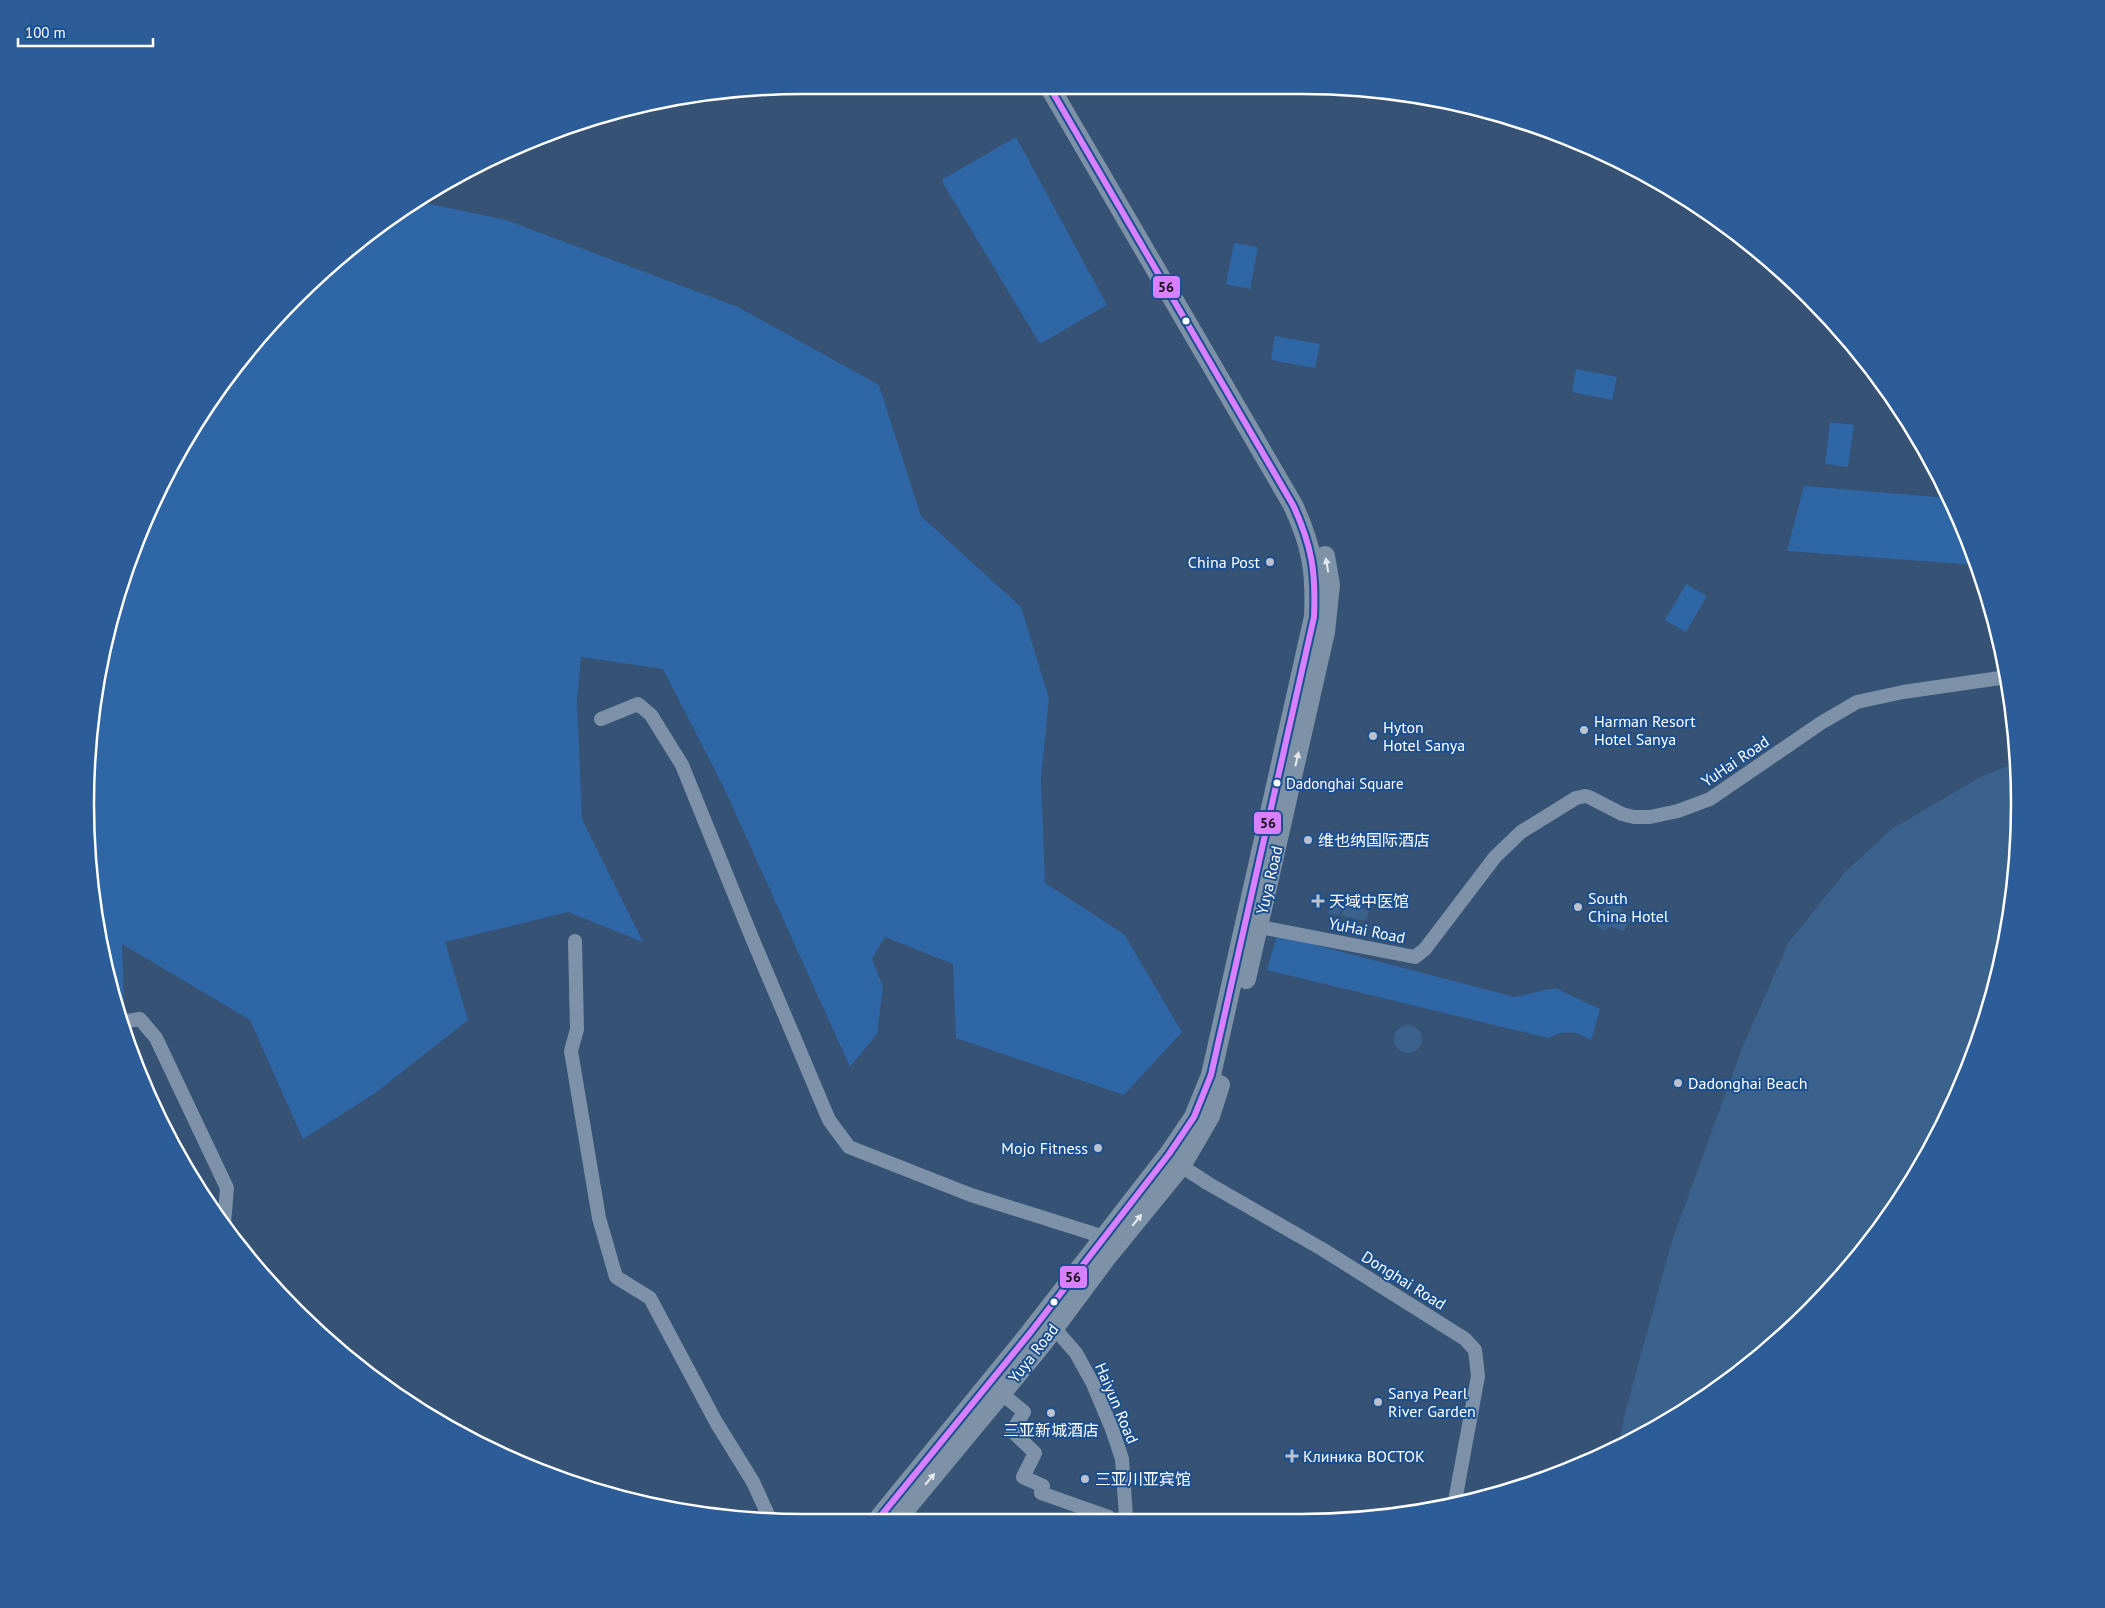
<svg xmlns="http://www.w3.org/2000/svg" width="2105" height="1608" viewBox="0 0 2105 1608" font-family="'PT Sans','Noto Sans SC',sans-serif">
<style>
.green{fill:#2f66a5}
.water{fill:#3b618d}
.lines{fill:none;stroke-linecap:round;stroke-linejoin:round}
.minor{stroke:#7d92a8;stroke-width:14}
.highway{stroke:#7e92a7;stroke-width:20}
.bus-1-casing{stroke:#1b4f8f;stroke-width:10}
.bus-1{stroke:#d880ff;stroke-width:6}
.oneway{fill:#e5e9ed}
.bus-dot{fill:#fff;stroke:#1b4f8f;stroke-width:2}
.poi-dot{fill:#b9c2ce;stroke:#1b4f8f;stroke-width:2}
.labels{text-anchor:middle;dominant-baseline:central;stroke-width:4;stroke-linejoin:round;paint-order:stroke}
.bus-label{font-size:15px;fill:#fff;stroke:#1b4f8f;text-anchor:start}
.poi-label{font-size:16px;fill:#fff;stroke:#1b4f8f;text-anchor:start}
.street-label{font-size:16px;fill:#fff;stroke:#1b4f8f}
.rim{fill:none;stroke:#fff;stroke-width:2.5}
.line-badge{stroke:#1b4f8f;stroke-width:2}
.pale-badge-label{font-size:14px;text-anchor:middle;font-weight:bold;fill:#111}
</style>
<rect width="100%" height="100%" fill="#365274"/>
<path class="green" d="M 1016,137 L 1107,305 L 1040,344 L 943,183 L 943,179 Z
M 416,201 L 506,220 L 738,307 L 879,385 L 921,516 L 1021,607 L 1049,698 L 1041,778 L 1045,883 L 1124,934 L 1182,1032 L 1124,1095 L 956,1038 L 953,964 L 885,937 L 872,959 L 883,987 L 877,1034 L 850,1067 L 725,790 L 663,669 L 581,657 L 577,701 L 582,819 L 643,942 L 568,912 L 445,942 L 468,1020 L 374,1094 L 303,1139 L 250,1020 L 122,944 L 124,1002 L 117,1005 L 87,851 L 99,663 L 159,486 L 264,330 L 330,263 Z
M 1234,243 L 1258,247 L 1250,289 L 1226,284 Z
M 1275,336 L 1320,344 L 1315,368 L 1271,360 Z
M 1576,369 L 1617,377 L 1612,400 L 1572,392 Z
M 1830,422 L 1854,425 L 1848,467 L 1825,464 Z
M 1804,486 L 1949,498 L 1965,529 L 1976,565 L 1787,551 Z
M 1686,584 L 1707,596 L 1686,632 L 1665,620 Z
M 1277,935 L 1515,997 L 1555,988 L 1600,1009 L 1591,1041 C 1577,1030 1564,1030 1548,1038 L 1267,970 Z"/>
<path class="water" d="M 2016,763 L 2020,804 L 2006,944 L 1965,1079 L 1899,1203 L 1810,1312 L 1701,1402 L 1618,1446 L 1626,1409 L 1672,1241 L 1742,1048 L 1789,942 L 1845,872 L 1893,828 L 1984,775 Z
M 1615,896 L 1622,900 L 1622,911 L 1631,919 L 1624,931 L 1611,927 L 1603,931 L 1593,922 Z
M 1332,898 L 1343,901 L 1339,915 L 1328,913 Z
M 1345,905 L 1369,910 L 1366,921 L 1342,916 Z
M1394 1039a14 14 0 1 1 28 0a14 14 0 1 1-28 0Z"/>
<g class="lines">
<path class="minor" d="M 601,719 L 638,704 L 651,715 L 682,765 L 750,933 L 829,1120 L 849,1147 L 971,1195 L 1104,1237
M 1250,925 L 1415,957 L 1425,949 L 1495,857 L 1521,832 L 1576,798 L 1585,796 L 1589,797 L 1622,814 L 1634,817 L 1650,817 L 1678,811 L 1710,799 L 1821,723 L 1857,702 L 1903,692 L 2007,677
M 575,941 L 577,1029 L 571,1051 L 599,1218 L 616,1277 L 650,1298 L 716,1422 L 753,1482 L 769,1517
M 121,1022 L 140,1019 L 156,1038 L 227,1188 L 224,1224
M 1181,1166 L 1209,1184 L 1322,1249 L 1465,1339 L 1475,1350 L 1478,1376 L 1455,1501
M 1049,1322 L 1076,1353 L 1093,1384 L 1112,1429 L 1122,1459 L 1126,1517
M 1001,1393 L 1024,1412 L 1012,1431 L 1035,1453 L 1023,1477 L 1043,1486 L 1041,1493 L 1109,1517"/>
<path class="highway" d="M 1246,979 L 1325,632 L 1330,585 L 1325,556
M 880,1517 L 1030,1333 L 1169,1154 L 1194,1117 L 1211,1075 L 1314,617 C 1316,572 1312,546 1293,505 L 1049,86
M 899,1517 L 1042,1344 L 1106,1258 L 1181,1166 L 1210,1116 L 1220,1085"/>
<defs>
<path id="bus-1" d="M 880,1517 L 1030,1333 L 1169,1154 L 1194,1117 L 1211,1075 L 1314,617 C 1316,572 1312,546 1293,505 L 1049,86"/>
</defs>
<use href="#bus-1" class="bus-1-casing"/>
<use href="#bus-1" class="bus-1"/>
</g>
<defs><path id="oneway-solid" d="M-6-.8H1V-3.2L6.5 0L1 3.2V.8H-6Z" transform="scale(1.25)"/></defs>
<g class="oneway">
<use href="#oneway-solid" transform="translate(1327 565) rotate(-100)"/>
<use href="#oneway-solid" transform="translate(1297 759) rotate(-77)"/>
<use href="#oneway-solid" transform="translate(1137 1220) rotate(-51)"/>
<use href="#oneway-solid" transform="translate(930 1479) rotate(-50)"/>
</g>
<g class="bus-dot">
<circle cx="1186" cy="321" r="4.5"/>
<circle cx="1277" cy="783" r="4.5"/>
<circle cx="1054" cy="1302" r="4.5"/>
</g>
<g class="poi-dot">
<circle cx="1270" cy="562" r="5"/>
<circle cx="1584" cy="730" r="5"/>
<circle cx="1373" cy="736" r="5"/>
<circle cx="1308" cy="840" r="5"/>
<path d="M1315.5 893.5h5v5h5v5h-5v5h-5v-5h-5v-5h5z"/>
<circle cx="1578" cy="907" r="5"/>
<circle cx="1678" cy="1083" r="5"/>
<circle cx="1098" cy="1148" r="5"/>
<circle cx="1378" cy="1402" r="5"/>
<circle cx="1051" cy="1413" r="5"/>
<path d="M1289.5 1448.5h5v5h5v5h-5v5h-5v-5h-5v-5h5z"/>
<circle cx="1085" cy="1479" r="5"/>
</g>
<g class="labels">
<g class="bus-label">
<text x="1286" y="783">Dadonghai Square</text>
</g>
<g class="poi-label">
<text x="1260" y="562" text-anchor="end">China Post</text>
<text x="1594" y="721">Harman Resort<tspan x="1594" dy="18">Hotel Sanya</tspan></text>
<text x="1383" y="727">Hyton<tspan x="1383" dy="18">Hotel Sanya</tspan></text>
<text x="1318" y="840">维也纳国际酒店</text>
<text x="1588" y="898">South<tspan x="1588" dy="18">China Hotel</tspan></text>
<text x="1329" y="901">天域中医馆</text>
<text x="1688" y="1083">Dadonghai Beach</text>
<text x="1088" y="1148" text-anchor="end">Mojo Fitness</text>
<text x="1388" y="1393">Sanya Pearl<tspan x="1388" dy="18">River Garden</tspan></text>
<text x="1051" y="1430" text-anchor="middle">三亚新城酒店</text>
<text x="1303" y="1456">Клиника ВОСТОК</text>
<text x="1095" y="1479">三亚川亚宾馆</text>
</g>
<g class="street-label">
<text transform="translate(1735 761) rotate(-34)">YuHai Road</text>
<text transform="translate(1269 880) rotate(-77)">Yuya Road</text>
<text transform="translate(1367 930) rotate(11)">YuHai Road</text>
<text transform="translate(1404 1280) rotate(32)">Donghai Road</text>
<text transform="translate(1033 1353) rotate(-52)">Yuya Road</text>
<text transform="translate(1117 1403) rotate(67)">Haiyun Road</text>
</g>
</g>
<path d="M0 0H2105V1608H0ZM804 94H1301A710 710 0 0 1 2011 804V804A710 710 0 0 1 1301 1514H804A710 710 0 0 1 94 804V804A710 710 0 0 1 804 94Z" fill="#2d5d98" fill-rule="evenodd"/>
<path class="rim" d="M804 94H1301A710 710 0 0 1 2011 804V804A710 710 0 0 1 1301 1514H804A710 710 0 0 1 94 804V804A710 710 0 0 1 804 94Z"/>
<g class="line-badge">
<rect x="1152" y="275" width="29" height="24" rx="5" fill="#d880ff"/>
<rect x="1253" y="811" width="29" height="24" rx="5" fill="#d880ff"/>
<rect x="1059" y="1265" width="29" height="24" rx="5" fill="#d880ff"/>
</g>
<g class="pale-badge-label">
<text x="1166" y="292">56</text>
<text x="1268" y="828">56</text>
<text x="1073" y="1282">56</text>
</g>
<path d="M18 38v8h135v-8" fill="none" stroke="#ffffff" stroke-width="2.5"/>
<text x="25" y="38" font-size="15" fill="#ffffff" stroke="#1b4f8f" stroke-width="4" paint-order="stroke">100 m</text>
</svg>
